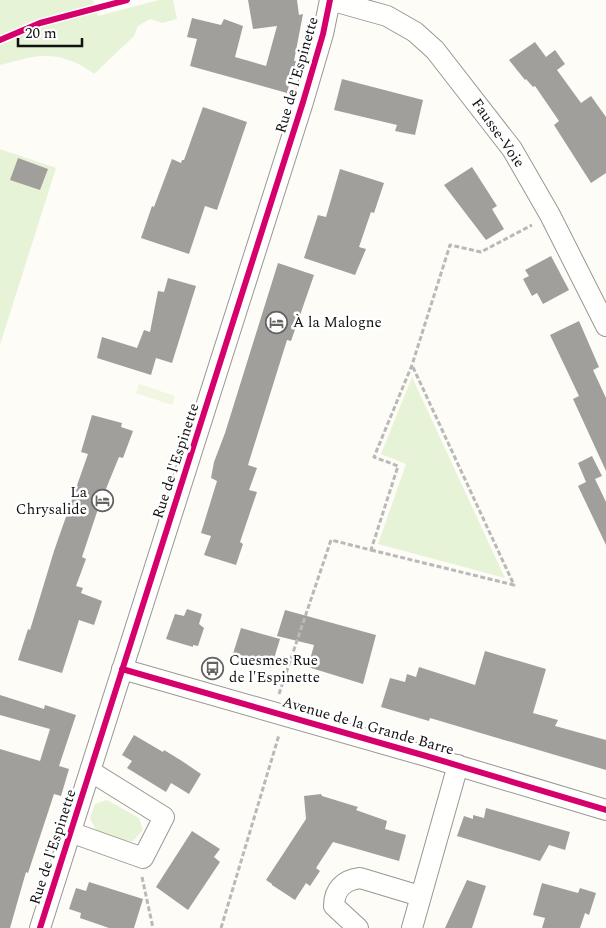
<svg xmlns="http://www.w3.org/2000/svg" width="606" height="928" viewBox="0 0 606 928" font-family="Spectral,serif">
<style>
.green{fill:#e7f3d7}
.pitch{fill:#f0f6e1}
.building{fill:#a19f9c}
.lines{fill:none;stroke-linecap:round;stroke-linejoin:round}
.street-casing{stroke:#979795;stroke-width:22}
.path{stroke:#b9b9b8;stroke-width:3;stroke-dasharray:5 2.5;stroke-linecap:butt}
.street{stroke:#fffffe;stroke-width:20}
.cycleway-casing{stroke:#fff;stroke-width:9}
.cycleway{stroke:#d6006c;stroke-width:6}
.labels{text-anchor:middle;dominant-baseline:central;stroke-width:5;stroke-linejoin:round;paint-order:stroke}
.street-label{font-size:15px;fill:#111;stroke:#fff}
.poi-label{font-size:15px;fill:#111;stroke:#fff;text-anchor:start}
</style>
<rect width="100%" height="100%" fill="#fdfcf7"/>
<path class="green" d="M 0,0 L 93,0 L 98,16 L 159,0 L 173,0 L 177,19 L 162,23 L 150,19 L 138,26 L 134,36 L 94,74 C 81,63 61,55 43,56 C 29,56 14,62 0,65 Z
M 0,149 L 56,168 L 0,345 Z
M 412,377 L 505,578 L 378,544 L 406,464 L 381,454 Z
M 107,800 L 139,818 L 143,830 L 133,841 L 116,840 L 97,832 L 90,818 L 95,804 Z"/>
<path class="pitch" d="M 139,384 L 175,396 L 172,405 L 136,393 Z"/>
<path class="building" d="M 248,0 L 297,0 L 299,15 L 303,14 L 294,61 L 296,61 L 287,93 L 190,66 L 197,39 L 187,37 L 192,18 L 221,25 L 224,19 L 243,26 L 235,57 L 266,66 L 277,26 L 253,29 Z
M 535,42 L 546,57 L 555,50 L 565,64 L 557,70 L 581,103 L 591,96 L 606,117 L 606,173 L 591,183 L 554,125 L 559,121 L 535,86 L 533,87 L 526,79 L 525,80 L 509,60 Z
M 342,79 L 423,100 L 415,135 L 395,131 L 397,125 L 334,110 Z
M 203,107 L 247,122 L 217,210 L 205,206 L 189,254 L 141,238 L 152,206 L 154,207 L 172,159 L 181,163 L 182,160 L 184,160 Z
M 18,158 L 48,169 L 40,190 L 10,180 Z
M 472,167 L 497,206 L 492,209 L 504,229 L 486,240 L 444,185 Z
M 340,169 L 384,183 L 374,213 L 371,212 L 359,247 L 366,249 L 355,275 L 304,258 L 318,215 L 326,217 Z
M 551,256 L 569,290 L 543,304 L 537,293 L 532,296 L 523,279 L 529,276 L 525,270 Z
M 278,263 L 314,275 L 291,341 L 287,340 L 248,465 L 257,468 L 249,490 L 257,492 L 240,542 L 243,544 L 236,565 L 204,555 L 211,536 L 201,533 L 217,481 L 211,478 L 214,462 L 225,433 Z
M 168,278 L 196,286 L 172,363 L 156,358 L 151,375 L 97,358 L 102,337 L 137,348 L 144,330 L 150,332 L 158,291 L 164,292 Z
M 579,321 L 599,367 L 593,370 L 606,398 L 606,471 L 573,399 L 579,396 L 550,335 Z
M 92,415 L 122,423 L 121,427 L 133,431 L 123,458 L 119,457 L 99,506 L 82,557 L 86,559 L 76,586 L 83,588 L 81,593 L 102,601 L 94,625 L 79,620 L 62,673 L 18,660 L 28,629 L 30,630 L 54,551 L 88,454 L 81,452 Z
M 592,456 L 602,476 L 595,479 L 606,502 L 606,545 L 578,486 L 586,482 L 578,463 Z
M 187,609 L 202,614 L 199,624 L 204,628 L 198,646 L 193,645 L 193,647 L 166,639 L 175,614 L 184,616 Z
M 285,610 L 376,635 L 363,684 L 308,667 L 314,645 L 277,636 Z
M 241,628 L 280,639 L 271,668 L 232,657 Z
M 485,651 L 546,669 L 533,713 L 558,720 L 555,726 L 606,740 L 606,770 L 430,718 L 429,721 L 381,707 L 390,678 L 405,682 L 407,674 L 416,677 L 419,667 L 475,685 Z
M 0,695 L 44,709 L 45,705 L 76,715 L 59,766 L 69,769 L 61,796 L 54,794 L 28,873 L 26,872 L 10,928 L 0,928 L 0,749 L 40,761 L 50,729 L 0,715 Z
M 134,735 L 163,752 L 164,750 L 182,761 L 201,774 L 189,794 L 171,783 L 166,792 L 127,768 L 132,761 L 122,755 Z
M 321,794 L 322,796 L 358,807 L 356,810 L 387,821 L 385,829 L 406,835 L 399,861 L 333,842 L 316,868 L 320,871 L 310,886 L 306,883 L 295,900 L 272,885 L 272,884 L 266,880 L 306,819 L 304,796 Z
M 486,808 L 570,832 L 565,850 L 549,845 L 540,861 L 457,836 L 464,816 L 473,819 L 473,815 L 484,818 Z
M 192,831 L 220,849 L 214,857 L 220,862 L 188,910 L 156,887 Z
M 467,880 L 486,886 L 472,928 L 445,928 Z
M 89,882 L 143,899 L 134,928 L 109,928 L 80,918 L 81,913 L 69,909 L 76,888 L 86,891 Z
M 542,883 L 578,893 L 580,888 L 596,893 L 589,915 L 585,913 L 580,928 L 542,928 L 545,918 L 533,915 Z"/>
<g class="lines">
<defs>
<path id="street" d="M 330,0 L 387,16 L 415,32 L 435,50 L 512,149 L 550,215 L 606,326
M 122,669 L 426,756 L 606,810
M 70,832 L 143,858 L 164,817 L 90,771
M 40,928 L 303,102 L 323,34 L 330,0
M 358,928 L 334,906 C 334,889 344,880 360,878 L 420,896
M 412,928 L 458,765"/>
</defs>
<use href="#street" class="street-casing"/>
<path class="path" d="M 371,550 L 514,585 L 412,365
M 279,694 L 331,540 L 371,550 L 398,466 L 374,457 L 412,365 L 450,245 L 481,252 L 532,225
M 142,877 L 153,928
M 221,928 L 279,735"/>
<use href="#street" class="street"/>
<defs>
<path id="cycleway" d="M 0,40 L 40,23 L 127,0
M 122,669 L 426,756 L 606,810
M 40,928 L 303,102 L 323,34 L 330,0"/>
</defs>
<use href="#cycleway" class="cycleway-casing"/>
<use href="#cycleway" class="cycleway"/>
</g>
<defs>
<symbol id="hotel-ring" viewBox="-11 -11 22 22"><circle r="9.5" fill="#fff" stroke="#646362" stroke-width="1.5"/><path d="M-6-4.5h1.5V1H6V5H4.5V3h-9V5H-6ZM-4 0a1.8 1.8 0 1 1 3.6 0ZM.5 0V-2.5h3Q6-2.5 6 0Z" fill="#646362"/></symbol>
<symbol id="bus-ring" viewBox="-11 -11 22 22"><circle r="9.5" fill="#fff" stroke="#646362" stroke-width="1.5"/><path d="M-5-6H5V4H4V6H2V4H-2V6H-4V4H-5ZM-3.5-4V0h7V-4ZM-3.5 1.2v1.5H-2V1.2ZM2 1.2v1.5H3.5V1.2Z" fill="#646362"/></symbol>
</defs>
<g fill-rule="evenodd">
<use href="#hotel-ring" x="264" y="310" width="25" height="25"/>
<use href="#hotel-ring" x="90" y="488" width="25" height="25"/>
<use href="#bus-ring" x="200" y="656" width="25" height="25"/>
</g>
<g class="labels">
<g class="street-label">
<text transform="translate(297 75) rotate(-74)">Rue de l'Espinette</text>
<text transform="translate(498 133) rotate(55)">Fausse-Voie</text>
<text transform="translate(176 461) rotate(-72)">Rue de l'Espinette</text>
<text transform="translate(368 726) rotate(16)">Avenue de la Grande Barre</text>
<text transform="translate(53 847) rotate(-72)">Rue de l'Espinette</text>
</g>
<g class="poi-label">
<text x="293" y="322">À la Malogne</text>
<text x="87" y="492" text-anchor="end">La<tspan x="87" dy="17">Chrysalide</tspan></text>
<text x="229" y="660">Cuesmes Rue<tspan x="229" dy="17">de l'Espinette</tspan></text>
</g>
</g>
<path d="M18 38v8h64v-8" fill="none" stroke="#111111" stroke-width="2.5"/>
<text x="25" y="38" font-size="15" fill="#111111" stroke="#ffffff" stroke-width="4" paint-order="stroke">20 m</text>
</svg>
